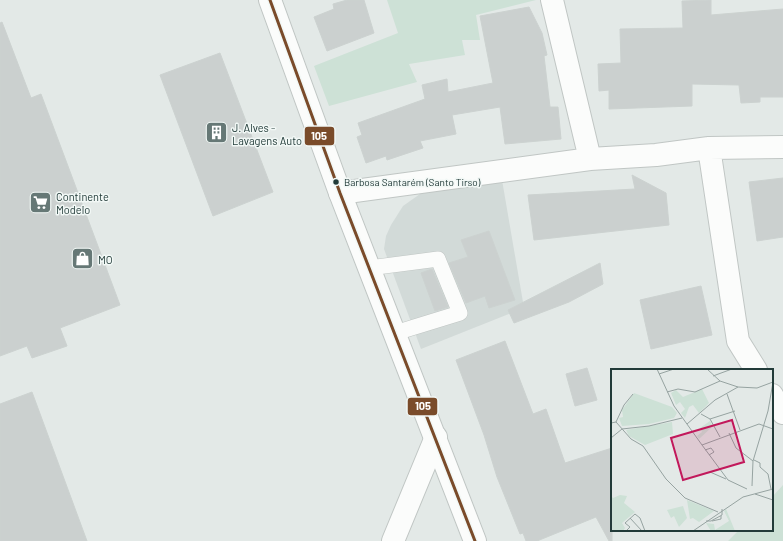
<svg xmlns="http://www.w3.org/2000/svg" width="783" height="541" viewBox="0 0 783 541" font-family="Barlow,sans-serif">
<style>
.built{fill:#d2dad8}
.green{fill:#cde1d6}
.building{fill:#cbd0cf;stroke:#ccd2d0}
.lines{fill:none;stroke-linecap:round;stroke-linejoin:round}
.service-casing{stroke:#c0c6c4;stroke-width:16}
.minor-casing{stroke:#c0c6c4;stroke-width:24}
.tertiary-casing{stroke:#c0c6c4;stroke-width:24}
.service{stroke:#fbfcfb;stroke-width:15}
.minor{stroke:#fbfcfb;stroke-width:22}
.tertiary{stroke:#fbfcfb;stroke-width:22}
.bus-1-casing{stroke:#f2f8f6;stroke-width:6}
.bus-1{stroke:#7a4b2a;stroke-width:3}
.bus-dot{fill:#223b39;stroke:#f2f8f6;stroke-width:1.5}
.labels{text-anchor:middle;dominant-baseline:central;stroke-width:3;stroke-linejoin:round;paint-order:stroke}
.bus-label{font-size:10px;fill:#223b39;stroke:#f2f8f6;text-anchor:start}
.poi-label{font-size:11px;fill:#223b39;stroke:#f2f8f6;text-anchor:start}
.inset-road{fill:none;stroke:#96a3a1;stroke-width:1}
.view{fill:#c2185b;fill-opacity:0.15;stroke:#c2185b;stroke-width:2}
.inset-edge{fill:none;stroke:#223b39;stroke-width:2}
.line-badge{stroke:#f2f8f6;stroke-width:1.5}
.badge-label{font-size:11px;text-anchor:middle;font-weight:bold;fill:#fff}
</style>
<rect width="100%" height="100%" fill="#e3e9e7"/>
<path class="built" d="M 502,180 L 524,308 L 421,349 L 384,249 L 386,236 L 391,225 L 403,206 L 420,194 Z"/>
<path class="green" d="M 387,0 L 536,0 L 476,15 L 480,40 L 462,40 L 465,55 L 409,64 L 417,82 L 329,106 L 314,66 L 398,33 Z
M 783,485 L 783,541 L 728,541 L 739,530 L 772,530 L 772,497 Z"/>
<path class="building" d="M 347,0 L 364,0 L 374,33 L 327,51 L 314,17 L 334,9 L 333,4 Z
M 711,0 L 711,15 L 783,9 L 783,97 L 760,97 L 760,102 L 741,103 L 739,85 L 692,84 L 692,106 L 609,109 L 609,90 L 599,91 L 598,64 L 621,63 L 620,29 L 683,28 L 682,1 Z
M 529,7 L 542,33 L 547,55 L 544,56 L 550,107 L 558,107 L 561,139 L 505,144 L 500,107 L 452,115 L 456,134 L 420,141 L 423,148 L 387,160 L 386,156 L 366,163 L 357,137 L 362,135 L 358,123 L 425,99 L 422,85 L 447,79 L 448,92 L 493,83 L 480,16 Z
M 2,22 L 31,98 L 41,94 L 120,305 L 60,328 L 67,346 L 32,358 L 27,346 L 0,356 L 0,23 Z
M 220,53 L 273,192 L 213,216 L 160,75 Z
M 632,175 L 666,193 L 669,225 L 534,240 L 528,195 L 635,189 Z
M 783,178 L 783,237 L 757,241 L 749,182 Z
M 489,231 L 515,300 L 489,308 L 485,296 L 466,303 L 449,263 L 468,257 L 461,240 Z
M 600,263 L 603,284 L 569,302 L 514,323 L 508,310 Z
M 432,269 L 448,307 L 435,311 L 421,273 Z
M 701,286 L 712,335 L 651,349 L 640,300 Z
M 505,341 L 533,414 L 546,409 L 565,463 L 612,448 L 612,541 L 609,541 L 596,517 L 537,541 L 526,541 L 523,533 L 520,534 L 497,477 L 484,435 L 456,360 Z
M 587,368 L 597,400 L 575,406 L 566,374 Z
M 32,392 L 87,541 L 0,541 L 0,404 Z"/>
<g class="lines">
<defs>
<path id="service" d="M 369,268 L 438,259 L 460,313 L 395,333"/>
<path id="minor" d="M 552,0 L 590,159
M 709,148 L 738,341 L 756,370
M 340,193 L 590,159 L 656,155 L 709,148 L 783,147
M 772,395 L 783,413
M 393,541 L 436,437"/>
<path id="tertiary" d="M 270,0 L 340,193 L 475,541"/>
</defs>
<use href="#service" class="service-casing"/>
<use href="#minor" class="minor-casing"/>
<use href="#tertiary" class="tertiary-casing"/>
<use href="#service" class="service"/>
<use href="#minor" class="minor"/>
<use href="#tertiary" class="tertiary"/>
<defs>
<path id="bus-1" d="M 270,0 L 340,193 L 475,541"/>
</defs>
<use href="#bus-1" class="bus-1-casing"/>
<use href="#bus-1" class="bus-1"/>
</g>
<defs>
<symbol id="building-square" viewBox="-11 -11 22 22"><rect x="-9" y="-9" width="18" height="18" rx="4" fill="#667876" stroke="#f2f8f6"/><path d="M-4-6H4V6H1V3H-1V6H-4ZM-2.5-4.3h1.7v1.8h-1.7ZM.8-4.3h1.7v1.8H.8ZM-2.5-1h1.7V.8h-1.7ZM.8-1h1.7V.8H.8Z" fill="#fff"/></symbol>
<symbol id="supermarket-square" viewBox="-11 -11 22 22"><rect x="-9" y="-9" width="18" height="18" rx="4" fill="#667876" stroke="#f2f8f6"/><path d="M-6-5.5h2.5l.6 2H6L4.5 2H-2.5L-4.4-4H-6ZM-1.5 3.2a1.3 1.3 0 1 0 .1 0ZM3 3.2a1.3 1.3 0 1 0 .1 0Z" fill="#fff"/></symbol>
<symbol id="shop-square" viewBox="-11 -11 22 22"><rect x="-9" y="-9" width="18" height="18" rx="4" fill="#667876" stroke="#f2f8f6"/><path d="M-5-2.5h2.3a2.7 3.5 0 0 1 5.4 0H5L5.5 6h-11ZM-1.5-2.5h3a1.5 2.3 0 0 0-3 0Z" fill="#fff"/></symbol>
</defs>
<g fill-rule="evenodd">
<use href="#building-square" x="204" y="120" width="25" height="25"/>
<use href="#supermarket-square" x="28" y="190" width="25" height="25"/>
<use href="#shop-square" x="70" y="246" width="25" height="25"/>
</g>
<circle class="bus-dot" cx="336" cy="182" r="3.5"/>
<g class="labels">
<g class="bus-label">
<text x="344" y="182">Barbosa Santarém (Santo Tirso)</text>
</g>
<g class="poi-label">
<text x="232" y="127">J. Alves -<tspan x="232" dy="13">Lavagens Auto</tspan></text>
<text x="56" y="196">Continente<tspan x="56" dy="13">Modelo</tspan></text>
<text x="98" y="259">MO</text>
</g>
</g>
<g transform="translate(611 369)">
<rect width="162" height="162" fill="#e3e9e7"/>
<path d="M 91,20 L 98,34 L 88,44 L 82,36 L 78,38 L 74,49 L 70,44 L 74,40 L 69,33 L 65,36 L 60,24 L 65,21 L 72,28 ZM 23,24 L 61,38 L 66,44 L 63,49 L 38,55 L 11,57 L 8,49 L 12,48 L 11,41 ZM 99,52 L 102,57 L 88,70 L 86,67 L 91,63 L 89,59 ZM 61,53 L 62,65 L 34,76 L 18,67 L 15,61 ZM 9,126 L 16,127 L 13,134 L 24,143 L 11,154 L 14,159 L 12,162 L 0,162 L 0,127 L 2,129 ZM 76,131 L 103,142 L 88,153 L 82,149 L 79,150 ZM 72,137 L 76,149 L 68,158 L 63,147 L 60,149 L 56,141 ZM 115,140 L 124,162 L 100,162 L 95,154 L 103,155 L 104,161 L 118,152 L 113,142 Z" fill="#cde1d6"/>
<path class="inset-road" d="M 46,0 L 63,37 L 91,76 L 117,111 L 136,120M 96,0 L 109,12 L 127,18 L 146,19 L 162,13M 48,5 L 63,0M 102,7 L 121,0M 56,23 L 67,20 L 84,23 L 109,12M 116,25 L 129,61M 90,45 L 99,50 L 109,68M 99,50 L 124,42M 5,53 L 13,36 L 22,25M 0,54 L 5,53 L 20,70 L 32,77 L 55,110 L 74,129 L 107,143M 76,55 L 104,31 L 127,18M 118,64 L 125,79 L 142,92M 0,69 L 11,60 L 38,57 L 71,49M 91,76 L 148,55 L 162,60M 94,81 L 100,79 L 103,83 L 98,86M 143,91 L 149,94 L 149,98 L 157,105 L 160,120M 99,103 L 115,110M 141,117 L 142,92 L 157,42 L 162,13M 144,125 L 162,131M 19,149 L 31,162M 95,152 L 100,152 L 111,146 L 111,140M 101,152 L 110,150 L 110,147M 15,162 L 19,158 L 14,154 L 24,145 L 29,149 L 34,162M 82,162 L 132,128 L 162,120"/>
<path class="view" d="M 121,51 L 133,93 L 72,111 L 60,69 Z"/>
<rect width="162" height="162" class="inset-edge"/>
</g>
<g class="line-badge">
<rect x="304" y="126" width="31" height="20" rx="4" fill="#7a4b2a"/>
<rect x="407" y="397" width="31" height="19" rx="4" fill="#7a4b2a"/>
</g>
<g class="badge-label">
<text x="319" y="140">105</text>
<text x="423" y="410">105</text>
</g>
</svg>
